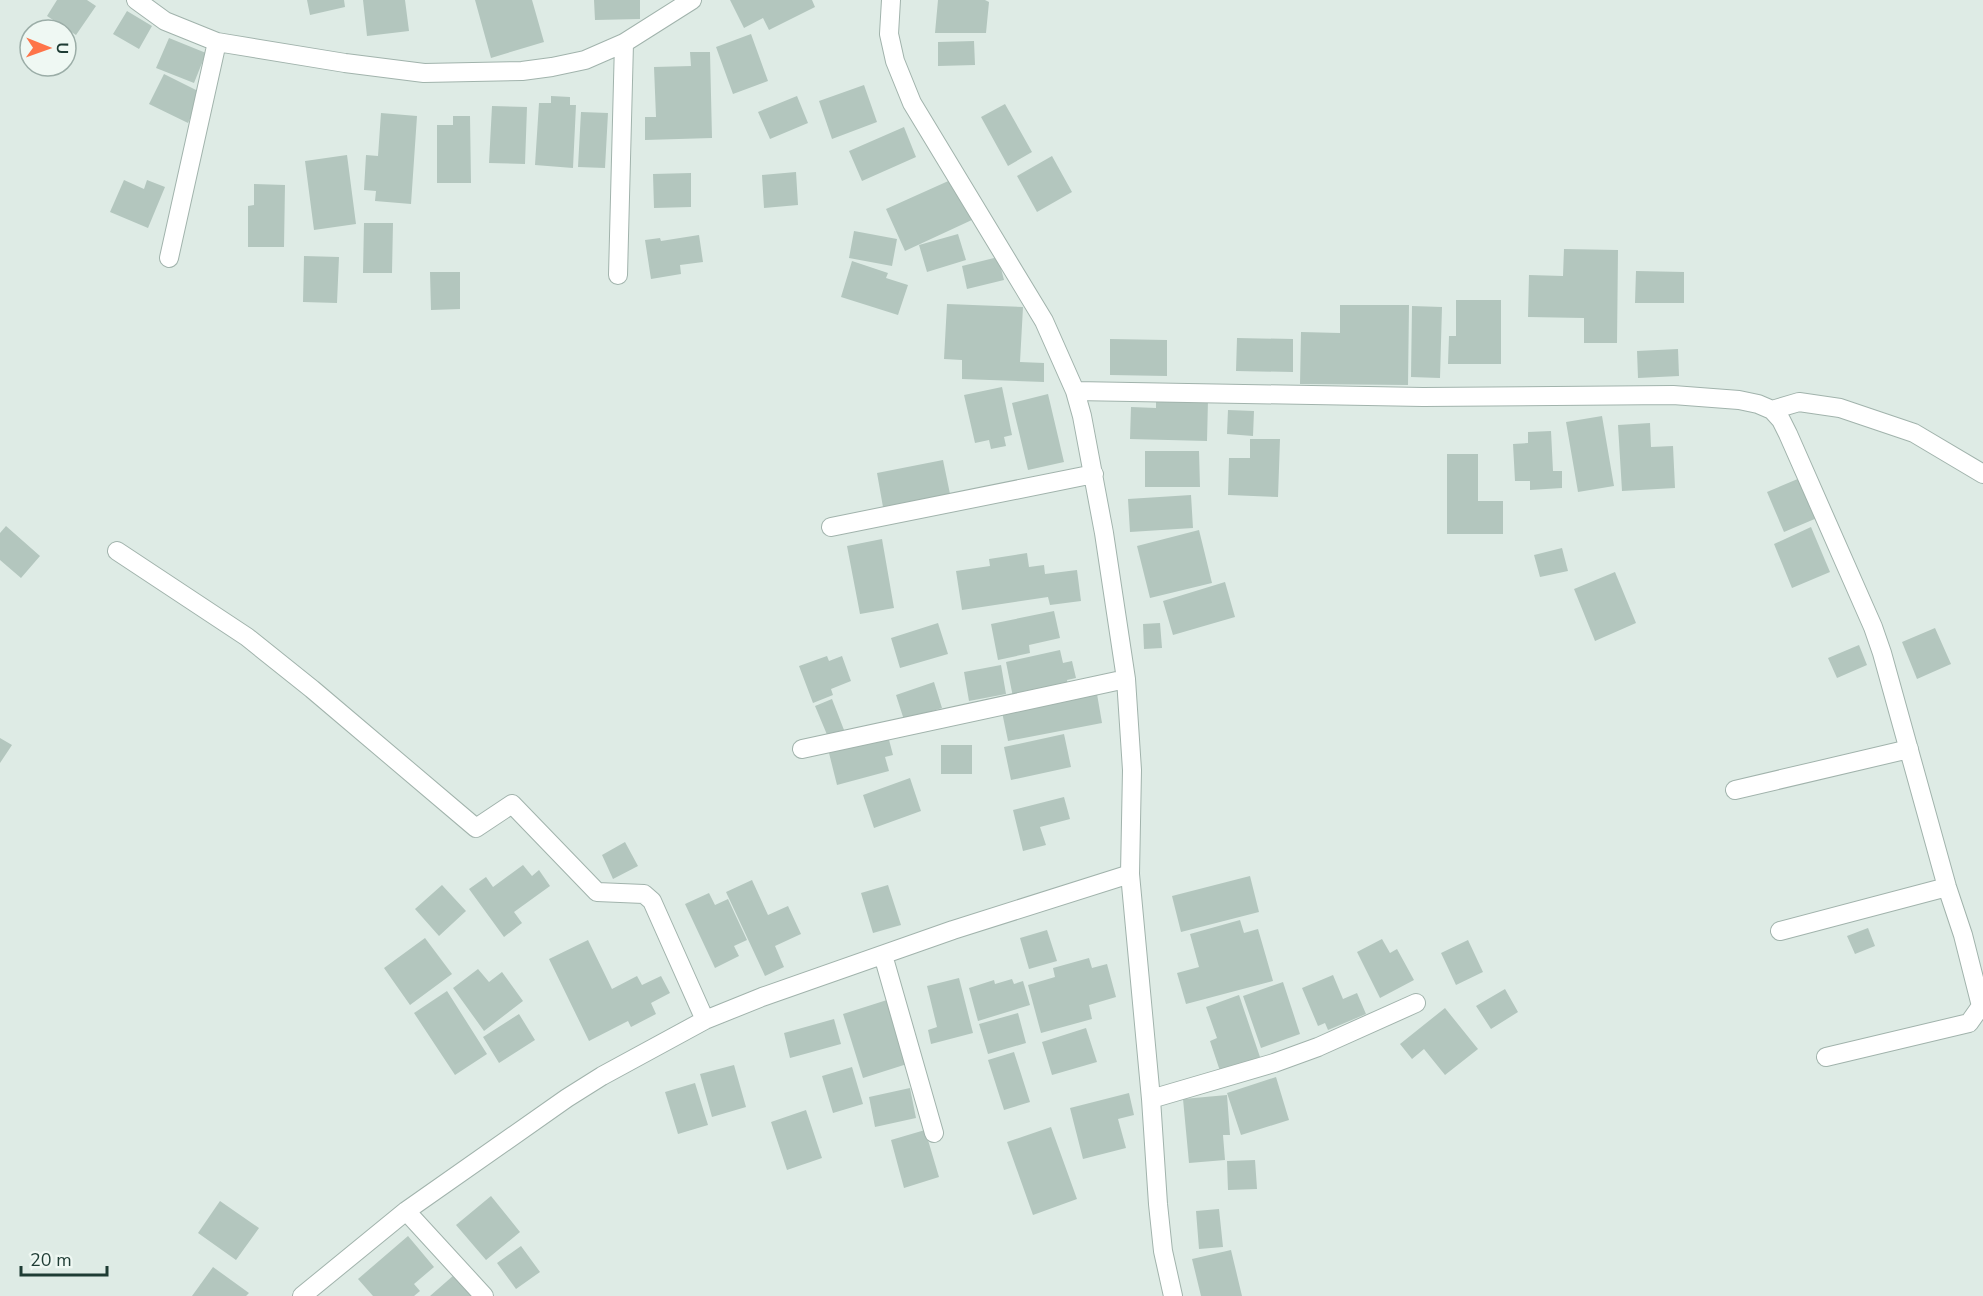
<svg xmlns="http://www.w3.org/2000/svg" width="1983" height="1296" viewBox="0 0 1983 1296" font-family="'Nunito Sans',sans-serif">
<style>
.building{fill:#b3c6be}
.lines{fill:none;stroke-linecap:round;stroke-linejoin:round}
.street-casing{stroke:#a1b3ac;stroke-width:20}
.street{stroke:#fff;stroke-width:18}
</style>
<rect width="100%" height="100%" fill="#deebe5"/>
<path class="building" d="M 57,0 L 87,0 L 96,6 L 76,35 L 47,16 Z
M 307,0 L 344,0 L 345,7 L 310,15 Z
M 363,0 L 405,0 L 409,31 L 367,36 Z
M 475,0 L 532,0 L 544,42 L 491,58 Z
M 594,0 L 640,0 L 640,19 L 595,20 Z
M 730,0 L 812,0 L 815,7 L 769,30 L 763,18 L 744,28 Z
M 938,0 L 985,0 L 989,2 L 986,33 L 935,33 Z
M 127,11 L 152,26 L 139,49 L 113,34 Z
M 751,34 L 768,81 L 733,94 L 716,47 Z
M 169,38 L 206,53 L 194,83 L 156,68 Z
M 974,41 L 975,65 L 938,66 L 938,42 Z
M 690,52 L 710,52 L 712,138 L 645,140 L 645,117 L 656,117 L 654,67 L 691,66 Z
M 164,74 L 202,93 L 188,123 L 149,104 Z
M 864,85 L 877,122 L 832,139 L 819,101 Z
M 551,96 L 570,97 L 570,105 L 576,105 L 573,168 L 535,165 L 539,103 L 551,103 Z
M 797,96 L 808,123 L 770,139 L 758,112 Z
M 1005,104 L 1032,152 L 1008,166 L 981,117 Z
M 492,106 L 527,107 L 525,164 L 489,163 Z
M 581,112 L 608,113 L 605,168 L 578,167 Z
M 381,113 L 417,116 L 411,204 L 375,201 L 376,191 L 364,190 L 366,155 L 378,156 Z
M 453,116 L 470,116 L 471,183 L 437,183 L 437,125 L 453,125 Z
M 904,127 L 916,157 L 862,181 L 849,151 Z
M 347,155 L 356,224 L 314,230 L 305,161 Z
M 1052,156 L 1072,192 L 1037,212 L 1017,176 Z
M 796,172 L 798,205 L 764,208 L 762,175 Z
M 691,173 L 691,207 L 654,208 L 653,174 Z
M 955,178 L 974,219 L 905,251 L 886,209 Z
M 124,180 L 144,189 L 147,180 L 165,187 L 148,228 L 110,212 Z
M 254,184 L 285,185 L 284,247 L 248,247 L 248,206 L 254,205 Z
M 364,223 L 393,223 L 392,273 L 363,273 Z
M 854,231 L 897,239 L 892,266 L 849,258 Z
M 958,234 L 966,260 L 927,272 L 919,245 Z
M 699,235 L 703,262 L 680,265 L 681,274 L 651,279 L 645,240 L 660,238 L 661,241 Z
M 1564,249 L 1618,250 L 1617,343 L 1584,343 L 1584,318 L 1528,317 L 1529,275 L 1563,276 Z
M 304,256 L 339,257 L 337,303 L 303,302 Z
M 998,257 L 1004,280 L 967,289 L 962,266 Z
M 852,261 L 888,273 L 886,278 L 908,285 L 898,315 L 841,297 Z
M 1636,271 L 1684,272 L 1684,303 L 1635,303 Z
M 430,272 L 460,272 L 460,309 L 431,310 Z
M 1456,300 L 1501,300 L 1501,364 L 1448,364 L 1449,336 L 1456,336 Z
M 947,304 L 1023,307 L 1020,362 L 1044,363 L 1044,382 L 962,379 L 962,360 L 944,359 Z
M 1340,305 L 1409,305 L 1408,385 L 1300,384 L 1301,332 L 1340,333 Z
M 1412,306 L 1442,307 L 1440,378 L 1411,377 Z
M 1237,338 L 1293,339 L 1293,372 L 1236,371 Z
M 1110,339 L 1167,340 L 1167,376 L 1110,375 Z
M 1678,349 L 1679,376 L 1638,378 L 1637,351 Z
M 1002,387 L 1012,435 L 1004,437 L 1006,446 L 991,449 L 989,440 L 975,443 L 964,395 Z
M 1048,394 L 1064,462 L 1028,470 L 1012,403 Z
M 1156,399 L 1208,400 L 1207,441 L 1130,439 L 1131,407 L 1156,408 Z
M 1228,410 L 1254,411 L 1253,436 L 1227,434 Z
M 1602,416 L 1614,486 L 1578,492 L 1566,422 Z
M 1650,423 L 1651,447 L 1673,446 L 1675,488 L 1622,491 L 1618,425 Z
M 1551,431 L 1553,471 L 1562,471 L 1562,488 L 1530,490 L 1530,481 L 1515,481 L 1513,444 L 1528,443 L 1528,432 Z
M 1250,439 L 1280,439 L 1278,497 L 1228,495 L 1229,458 L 1250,458 Z
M 1145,451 L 1199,451 L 1200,487 L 1145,487 Z
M 1447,454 L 1478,454 L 1478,501 L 1503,501 L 1503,534 L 1447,534 Z
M 943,460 L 950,494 L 883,507 L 877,473 Z
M 1800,478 L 1817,518 L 1784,532 L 1767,492 Z
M 1191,495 L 1193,528 L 1130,532 L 1128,499 Z
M 6,526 L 40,556 L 21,578 L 0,560 L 0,533 Z
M 1811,527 L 1830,572 L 1792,588 L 1774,544 Z
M 1199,530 L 1212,583 L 1150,598 L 1137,546 Z
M 882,539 L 894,608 L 860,614 L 847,546 Z
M 1562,548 L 1568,571 L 1540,577 L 1534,555 Z
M 1027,553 L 1029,567 L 1044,565 L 1045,574 L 1077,570 L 1081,601 L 1050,605 L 1048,597 L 962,610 L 956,571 L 990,566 L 989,559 Z
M 1615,572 L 1636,623 L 1595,641 L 1574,589 Z
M 1225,582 L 1235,617 L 1173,635 L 1163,601 Z
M 1054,611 L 1060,638 L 1029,645 L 1030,653 L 998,660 L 991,624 Z
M 938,623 L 948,654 L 900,668 L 891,638 Z
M 1160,623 L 1162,648 L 1144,649 L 1143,624 Z
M 1935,628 L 1951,664 L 1917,679 L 1902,642 Z
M 1859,645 L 1867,665 L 1837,678 L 1828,658 Z
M 1060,650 L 1063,663 L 1072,661 L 1076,678 L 1067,680 L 1068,685 L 1013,697 L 1006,662 Z
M 827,656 L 829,661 L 842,656 L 851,681 L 831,689 L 833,695 L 813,703 L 799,666 Z
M 1001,665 L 1006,694 L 969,701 L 964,672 Z
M 934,682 L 942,708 L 904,720 L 896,695 Z
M 1097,694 L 1102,723 L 1008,741 L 1002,712 Z
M 832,699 L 844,730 L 828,737 L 815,706 Z
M 1064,734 L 1071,767 L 1011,780 L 1004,747 Z
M 888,736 L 893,755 L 885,757 L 889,771 L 837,785 L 829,753 Z
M 0,738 L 12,745 L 0,763 Z
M 941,745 L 972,745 L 972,774 L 941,774 Z
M 910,778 L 921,811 L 874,828 L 863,795 Z
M 1064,797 L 1070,819 L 1040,827 L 1046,845 L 1023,851 L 1013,810 Z
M 625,842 L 638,866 L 613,879 L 602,855 Z
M 523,865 L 532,876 L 539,870 L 550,886 L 514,912 L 522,923 L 504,937 L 469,889 L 486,877 L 493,887 Z
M 1250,876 L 1259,912 L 1181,932 L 1172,896 Z
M 752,880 L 768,915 L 788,906 L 801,934 L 775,946 L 784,967 L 765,976 L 726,892 Z
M 442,885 L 466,911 L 439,936 L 415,909 Z
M 888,885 L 901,925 L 873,933 L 861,893 Z
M 709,893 L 715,905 L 728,899 L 747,940 L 734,946 L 739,956 L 715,968 L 685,904 Z
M 1240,920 L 1244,933 L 1258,929 L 1273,981 L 1186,1004 L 1177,973 L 1199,967 L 1190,934 Z
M 1868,928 L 1875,946 L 1855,954 L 1847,936 Z
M 1047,930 L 1057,961 L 1029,969 L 1020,938 Z
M 425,938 L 452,974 L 410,1005 L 384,968 Z
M 1382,939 L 1390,953 L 1397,949 L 1414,980 L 1380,998 L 1357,952 Z
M 588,940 L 612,989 L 637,976 L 642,985 L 661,976 L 670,993 L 651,1003 L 656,1014 L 631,1027 L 628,1021 L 589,1041 L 549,959 Z
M 1468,940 L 1483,972 L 1456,985 L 1441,953 Z
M 1089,958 L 1092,968 L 1107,964 L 1116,997 L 1089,1005 L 1092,1019 L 1041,1033 L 1028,985 L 1055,977 L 1053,968 Z
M 478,969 L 489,982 L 502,972 L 523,1001 L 484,1031 L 453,988 Z
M 1333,975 L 1343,999 L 1357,993 L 1366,1014 L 1328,1030 L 1325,1023 L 1318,1026 L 1302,988 Z
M 959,978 L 973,1033 L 931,1044 L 928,1030 L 937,1027 L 927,986 Z
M 1012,979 L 1014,984 L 1023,981 L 1030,1005 L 978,1021 L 969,988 L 994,980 L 995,984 Z
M 1283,982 L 1300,1034 L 1261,1048 L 1243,996 Z
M 1505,989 L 1518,1012 L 1491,1029 L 1476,1006 Z
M 447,991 L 487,1054 L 455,1075 L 414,1013 Z
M 1239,995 L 1260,1057 L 1220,1071 L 1210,1041 L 1217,1038 L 1206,1007 Z
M 887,1000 L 907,1064 L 863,1078 L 843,1014 Z
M 1445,1008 L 1478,1049 L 1445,1075 L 1424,1049 L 1412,1059 L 1400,1044 Z
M 1018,1013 L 1026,1043 L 988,1054 L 979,1024 Z
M 519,1014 L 535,1040 L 499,1063 L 483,1037 Z
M 834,1019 L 841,1044 L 790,1058 L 784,1033 Z
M 1086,1028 L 1097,1062 L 1052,1075 L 1042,1042 Z
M 1014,1052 L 1030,1102 L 1004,1110 L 988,1060 Z
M 734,1065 L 746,1107 L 712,1117 L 700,1074 Z
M 852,1067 L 863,1104 L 833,1113 L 822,1076 Z
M 1276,1077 L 1289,1120 L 1241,1135 L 1227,1093 Z
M 695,1083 L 708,1125 L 678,1134 L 665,1092 Z
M 910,1088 L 916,1118 L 875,1127 L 869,1097 Z
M 1129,1093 L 1134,1115 L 1118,1119 L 1126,1148 L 1083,1159 L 1070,1108 Z
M 1227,1095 L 1230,1135 L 1223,1135 L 1225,1160 L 1189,1163 L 1183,1099 Z
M 806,1110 L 822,1158 L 787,1170 L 771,1122 Z
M 1051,1127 L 1077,1199 L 1033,1215 L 1007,1142 Z
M 925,1130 L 939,1177 L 904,1188 L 891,1140 Z
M 1255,1160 L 1257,1189 L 1228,1190 L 1227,1161 Z
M 491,1196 L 520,1232 L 486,1260 L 456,1225 Z
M 220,1201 L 259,1228 L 236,1260 L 198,1233 Z
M 1219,1209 L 1223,1247 L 1199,1249 L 1196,1211 Z
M 408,1236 L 434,1267 L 414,1284 L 420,1291 L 414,1296 L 373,1296 L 358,1279 Z
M 521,1246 L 540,1272 L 516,1289 L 497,1263 Z
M 1231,1250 L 1242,1296 L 1201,1296 L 1192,1259 Z
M 213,1267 L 249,1293 L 246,1296 L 192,1296 Z
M 454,1275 L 473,1296 L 430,1296 Z"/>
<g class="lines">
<defs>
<path id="street" d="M 136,0 L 165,21 L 217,42 L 345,63 L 424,73 L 522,71 L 552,67 L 585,60 L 624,43 L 692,0
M 891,0 L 889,34 L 895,61 L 912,103 L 1044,321 L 1075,391 L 1082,416 L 1104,533 L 1126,679 L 1132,770 L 1130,874 L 1151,1099 L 1158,1204 L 1163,1251 L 1173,1296
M 169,258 L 217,42
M 618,275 L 624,43
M 1075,391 L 1423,397 L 1673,395 L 1739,400 L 1758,404 L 1772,410 L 1781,420 L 1788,434 L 1873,627 L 1882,653 L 1947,887 L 1963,935 L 1981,1006 L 1969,1023 L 1826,1057
M 1772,410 L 1799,402 L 1840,408 L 1914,433 L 1983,474
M 831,527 L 1094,474
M 117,551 L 247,637 L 312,689 L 476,828 L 512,804 L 597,892 L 644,894 L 652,901 L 705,1020
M 802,749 L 1126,679
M 1735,790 L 1909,749
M 1780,931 L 1947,887
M 883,955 L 934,1133
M 1151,1099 L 1274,1063 L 1318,1047 L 1416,1003
M 406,1211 L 484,1296
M 302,1296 L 406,1211 L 567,1098 L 602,1076 L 705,1020 L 762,997 L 953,930 L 1130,874"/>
</defs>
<use href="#street" class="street-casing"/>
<use href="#street" class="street"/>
</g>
<g transform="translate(48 48) rotate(91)"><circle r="28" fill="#eff8f3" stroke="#9bada7" stroke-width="1.5"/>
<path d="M0-4.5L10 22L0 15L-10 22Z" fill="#fe7449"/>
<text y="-9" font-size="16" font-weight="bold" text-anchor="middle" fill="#1e3c34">U</text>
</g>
<path d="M21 1266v9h86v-9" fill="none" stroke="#1e3c34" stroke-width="3"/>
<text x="30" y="1266" font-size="18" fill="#1e3c34" stroke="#eff8f3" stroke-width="4.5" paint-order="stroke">20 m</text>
</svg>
